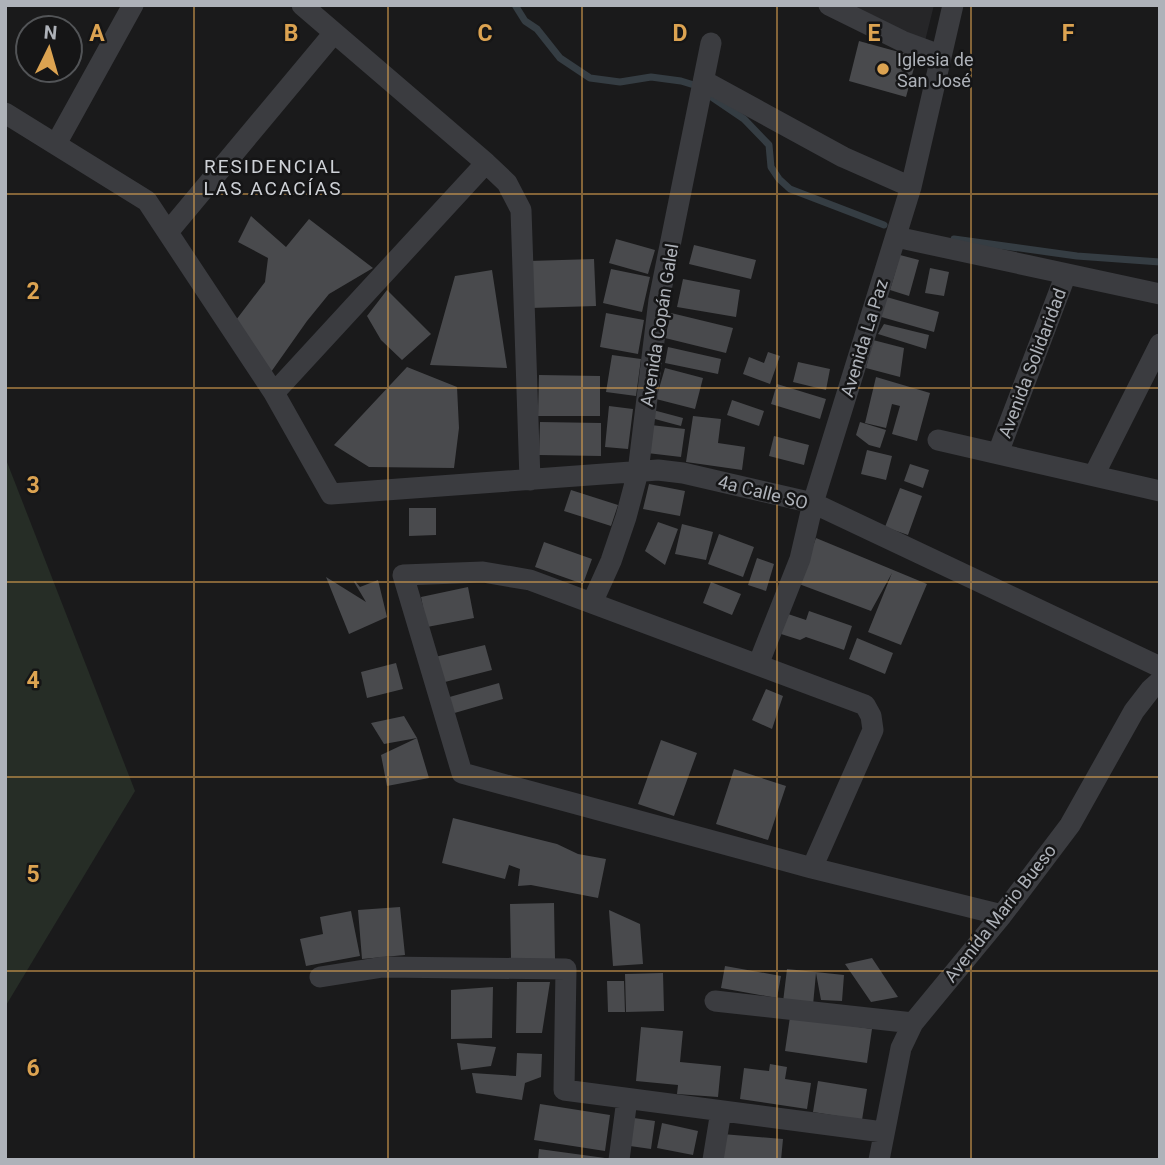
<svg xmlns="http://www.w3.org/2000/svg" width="1165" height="1165" viewBox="0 0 1165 1165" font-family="Roboto,sans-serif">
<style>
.built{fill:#262628}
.green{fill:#262d26}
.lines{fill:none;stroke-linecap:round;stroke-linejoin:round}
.stream{stroke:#353d43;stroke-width:7}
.building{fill:#494a4d}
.street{stroke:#3b3c40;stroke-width:21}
.grid{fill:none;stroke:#dca351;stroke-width:2;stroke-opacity:0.55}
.poi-dot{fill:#dca351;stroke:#151516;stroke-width:2.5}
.labels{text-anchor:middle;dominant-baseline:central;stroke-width:5;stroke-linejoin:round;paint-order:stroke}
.poi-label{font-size:18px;fill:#aeb2b9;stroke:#151516;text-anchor:start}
.street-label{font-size:18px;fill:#aeb2b9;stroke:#151516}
.neighbourhood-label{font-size:19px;letter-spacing:2px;fill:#ced1d6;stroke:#151516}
.grid-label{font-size:23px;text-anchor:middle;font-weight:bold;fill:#dca351;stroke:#151516;stroke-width:5;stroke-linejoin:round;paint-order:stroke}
</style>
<rect width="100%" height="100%" fill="#1a1a1b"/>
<path class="built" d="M 847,5 L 934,5 L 925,41 Z"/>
<path class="green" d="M 5,457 L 135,791 L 5,1007 Z"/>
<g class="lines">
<path class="stream" d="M 515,5 L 525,21 L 537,29 L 560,58 L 590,78 L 620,82 L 651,77 L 681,81 L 694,85 L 744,119 L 769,145 L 771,167 L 779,179 L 790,189 L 884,225
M 954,239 L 1077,256 L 1160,262"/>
</g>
<path class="building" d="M 859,41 L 917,57 L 906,97 L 849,81 Z
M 251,216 L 286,247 L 309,219 L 373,268 L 329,294 L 307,321 L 271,372 L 236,320 L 265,282 L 268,258 L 238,242 Z
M 616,239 L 655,250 L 648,274 L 609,263 Z
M 694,245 L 756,260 L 751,279 L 689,264 Z
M 900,255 L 919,260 L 909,296 L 890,290 Z
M 594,259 L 596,306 L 530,308 L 529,261 Z
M 930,268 L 949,272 L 944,296 L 925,293 Z
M 611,269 L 650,277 L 642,312 L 603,303 Z
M 492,270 L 507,368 L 430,365 L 455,276 Z
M 683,279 L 740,290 L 736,317 L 677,307 Z
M 387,290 L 431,334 L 402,360 L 381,340 L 367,316 Z
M 883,296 L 939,312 L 934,332 L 878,316 Z
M 606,313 L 644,320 L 638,354 L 600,347 Z
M 671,313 L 733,328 L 726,353 L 665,338 Z
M 884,324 L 929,335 L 926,349 L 878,334 Z
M 873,340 L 904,348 L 900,377 L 866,368 Z
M 668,347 L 721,359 L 718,374 L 665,363 Z
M 768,352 L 780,356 L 770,384 L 743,374 L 749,357 L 764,363 Z
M 612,355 L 641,359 L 636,396 L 606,392 Z
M 798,362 L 830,369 L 826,390 L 793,382 Z
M 407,367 L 457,387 L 459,428 L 454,468 L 369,467 L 334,445 Z
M 665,368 L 703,378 L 695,409 L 656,399 Z
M 539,375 L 600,376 L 600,416 L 538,416 Z
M 876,377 L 930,393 L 917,441 L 892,434 L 900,406 L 892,404 L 886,428 L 865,423 Z
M 777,384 L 826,399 L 820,419 L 771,404 Z
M 732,400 L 764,411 L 759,426 L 727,415 Z
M 609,406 L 633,409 L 628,449 L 605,447 Z
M 653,410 L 683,418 L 681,426 L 651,418 Z
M 693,416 L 721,419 L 718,443 L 745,447 L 742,470 L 686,462 Z
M 540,422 L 601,423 L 601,456 L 539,455 Z
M 860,422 L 886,430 L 880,448 L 869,445 L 856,435 Z
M 651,425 L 685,429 L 681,457 L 647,453 Z
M 774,436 L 809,445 L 804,465 L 769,456 Z
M 867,450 L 892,456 L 886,480 L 861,474 Z
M 910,464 L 929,470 L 923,488 L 904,481 Z
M 649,484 L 685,491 L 680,516 L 643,509 Z
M 900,488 L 922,496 L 908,535 L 885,527 Z
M 571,490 L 618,505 L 611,526 L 564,511 Z
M 409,508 L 436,508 L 436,535 L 409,536 Z
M 658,522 L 678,529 L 665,565 L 645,551 Z
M 682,524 L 713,532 L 706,560 L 675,554 Z
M 719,534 L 754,547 L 743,577 L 708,564 Z
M 816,538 L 927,584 L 901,645 L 868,632 L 892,573 L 871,611 L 799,584 Z
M 544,542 L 592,559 L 583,584 L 535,567 Z
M 757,558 L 774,564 L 766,591 L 748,585 Z
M 326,577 L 366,602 L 354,582 L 355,581 L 360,587 L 378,580 L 387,617 L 349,634 Z
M 711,582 L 741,594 L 732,615 L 703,603 Z
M 468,587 L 474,618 L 427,627 L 421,597 Z
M 809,611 L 852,626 L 844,650 L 806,637 L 800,640 L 781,634 L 788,614 L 806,620 Z
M 857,638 L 893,653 L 885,674 L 849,659 Z
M 485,645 L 492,670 L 441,683 L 435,657 Z
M 396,663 L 403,689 L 367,698 L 361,672 Z
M 499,683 L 503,699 L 451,714 L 446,698 Z
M 766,689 L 783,696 L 772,729 L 752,720 Z
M 404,716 L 417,738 L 429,778 L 387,786 L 381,755 L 417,738 L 384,744 L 371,723 Z
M 661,740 L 697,753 L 674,816 L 638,804 Z
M 734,769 L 786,786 L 768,840 L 716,824 Z
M 453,818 L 557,844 L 578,854 L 606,859 L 598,898 L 531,885 L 518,886 L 520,869 L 509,865 L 505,879 L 442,863 Z
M 554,903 L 555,959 L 511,959 L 510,904 Z
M 400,907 L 405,955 L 362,959 L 358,910 Z
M 609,910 L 640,924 L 643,964 L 613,966 Z
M 351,911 L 360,956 L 306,966 L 300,939 L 323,934 L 320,917 Z
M 872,958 L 898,997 L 871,1002 L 845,964 Z
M 725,966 L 781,976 L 777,998 L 721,988 Z
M 787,969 L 844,975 L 842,1001 L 821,1000 L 816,973 L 813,1005 L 783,1002 Z
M 663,973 L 664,1011 L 626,1012 L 625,974 Z
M 607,981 L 624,981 L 625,1012 L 608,1012 Z
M 517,982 L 550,982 L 542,1033 L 516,1033 Z
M 493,987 L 492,1038 L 451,1039 L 451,990 Z
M 790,1017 L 872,1029 L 867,1063 L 785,1051 Z
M 641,1027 L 683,1031 L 680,1062 L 721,1066 L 718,1097 L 677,1094 L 678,1085 L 636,1081 Z
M 457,1043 L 496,1047 L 491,1066 L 461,1070 Z
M 517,1053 L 542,1054 L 541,1077 L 525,1083 L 522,1100 L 476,1093 L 472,1073 L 516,1076 Z
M 770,1064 L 787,1067 L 785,1079 L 811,1083 L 807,1109 L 740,1099 L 744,1068 L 769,1071 Z
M 818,1081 L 867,1089 L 862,1120 L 813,1112 Z
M 540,1104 L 610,1115 L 605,1151 L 534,1140 Z
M 627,1117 L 655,1121 L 651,1149 L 623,1145 Z
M 662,1123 L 698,1131 L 693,1155 L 657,1148 Z
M 710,1133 L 783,1139 L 781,1160 L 708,1160 Z
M 539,1149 L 605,1158 L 605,1160 L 538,1160 Z"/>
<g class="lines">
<path class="street" d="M 302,5 L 486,163 L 507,183 L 521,210 L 530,480
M 829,5 L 902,41 L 940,55
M 704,81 L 843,157 L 911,187
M 5,113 L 147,201 L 274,393 L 331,494 L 658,470 L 683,473 L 813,503 L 1160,667
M 56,144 L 133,5
M 168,232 L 334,33
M 896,237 L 1160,294
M 274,393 L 486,163
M 938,440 L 1160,491
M 998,453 L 1066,274
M 1094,475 L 1160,344
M 592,603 L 611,561 L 626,517 L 638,472 L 659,300 L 711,43
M 758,665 L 800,559 L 813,503 L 911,187 L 953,5
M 812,868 L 873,730 L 871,716 L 865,705 L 530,580 L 483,572 L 403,575 L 462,773 L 812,868 L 1002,915
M 320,977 L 383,967 L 566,969 L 564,1090 L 883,1132
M 715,1001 L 913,1023
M 619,1160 L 627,1099
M 713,1160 L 721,1111
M 879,1160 L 901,1048 L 913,1023 L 1002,915 L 1070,825 L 1134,711 L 1151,689 L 1160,681"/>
</g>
<path class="grid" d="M 194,5 L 194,1160M 388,5 L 388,1160M 582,5 L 582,1160M 777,5 L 777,1160M 971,5 L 971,1160M 5,194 L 1160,194M 5,388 L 1160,388M 5,582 L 1160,582M 5,777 L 1160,777M 5,971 L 1160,971"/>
<circle class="poi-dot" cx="883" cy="69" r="7"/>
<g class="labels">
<g class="poi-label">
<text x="897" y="59">Iglesia de<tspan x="897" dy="21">San José</tspan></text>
</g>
<g class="street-label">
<text transform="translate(659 325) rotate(-81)">Avenida Copán Galel</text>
<text transform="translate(864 338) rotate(-73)">Avenida La Paz</text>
<text transform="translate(1032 363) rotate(-69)">Avenida Solidaridad</text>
<text transform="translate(763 492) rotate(14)">4a Calle SO</text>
<text transform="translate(1000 913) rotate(-52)">Avenida Mario Bueso</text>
</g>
<g class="neighbourhood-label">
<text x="273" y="166">RESIDENCIAL<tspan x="273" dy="22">LAS ACACÍAS</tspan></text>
</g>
</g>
<g class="grid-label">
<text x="97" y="41">A</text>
<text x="291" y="41">B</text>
<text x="485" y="41">C</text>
<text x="680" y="41">D</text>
<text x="874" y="41">E</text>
<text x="1068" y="41">F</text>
<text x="33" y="299">2</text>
<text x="33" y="493">3</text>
<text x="33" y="688">4</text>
<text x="33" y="882">5</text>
<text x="33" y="1076">6</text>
</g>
<rect width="1165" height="1165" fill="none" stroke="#aeb2b9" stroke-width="14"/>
<g transform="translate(49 49) rotate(5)"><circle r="33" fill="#151516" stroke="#525457" stroke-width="2"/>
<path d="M0-5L12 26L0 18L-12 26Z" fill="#dca351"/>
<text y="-10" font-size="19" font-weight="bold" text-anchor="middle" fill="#aeb2b9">N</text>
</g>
</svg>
